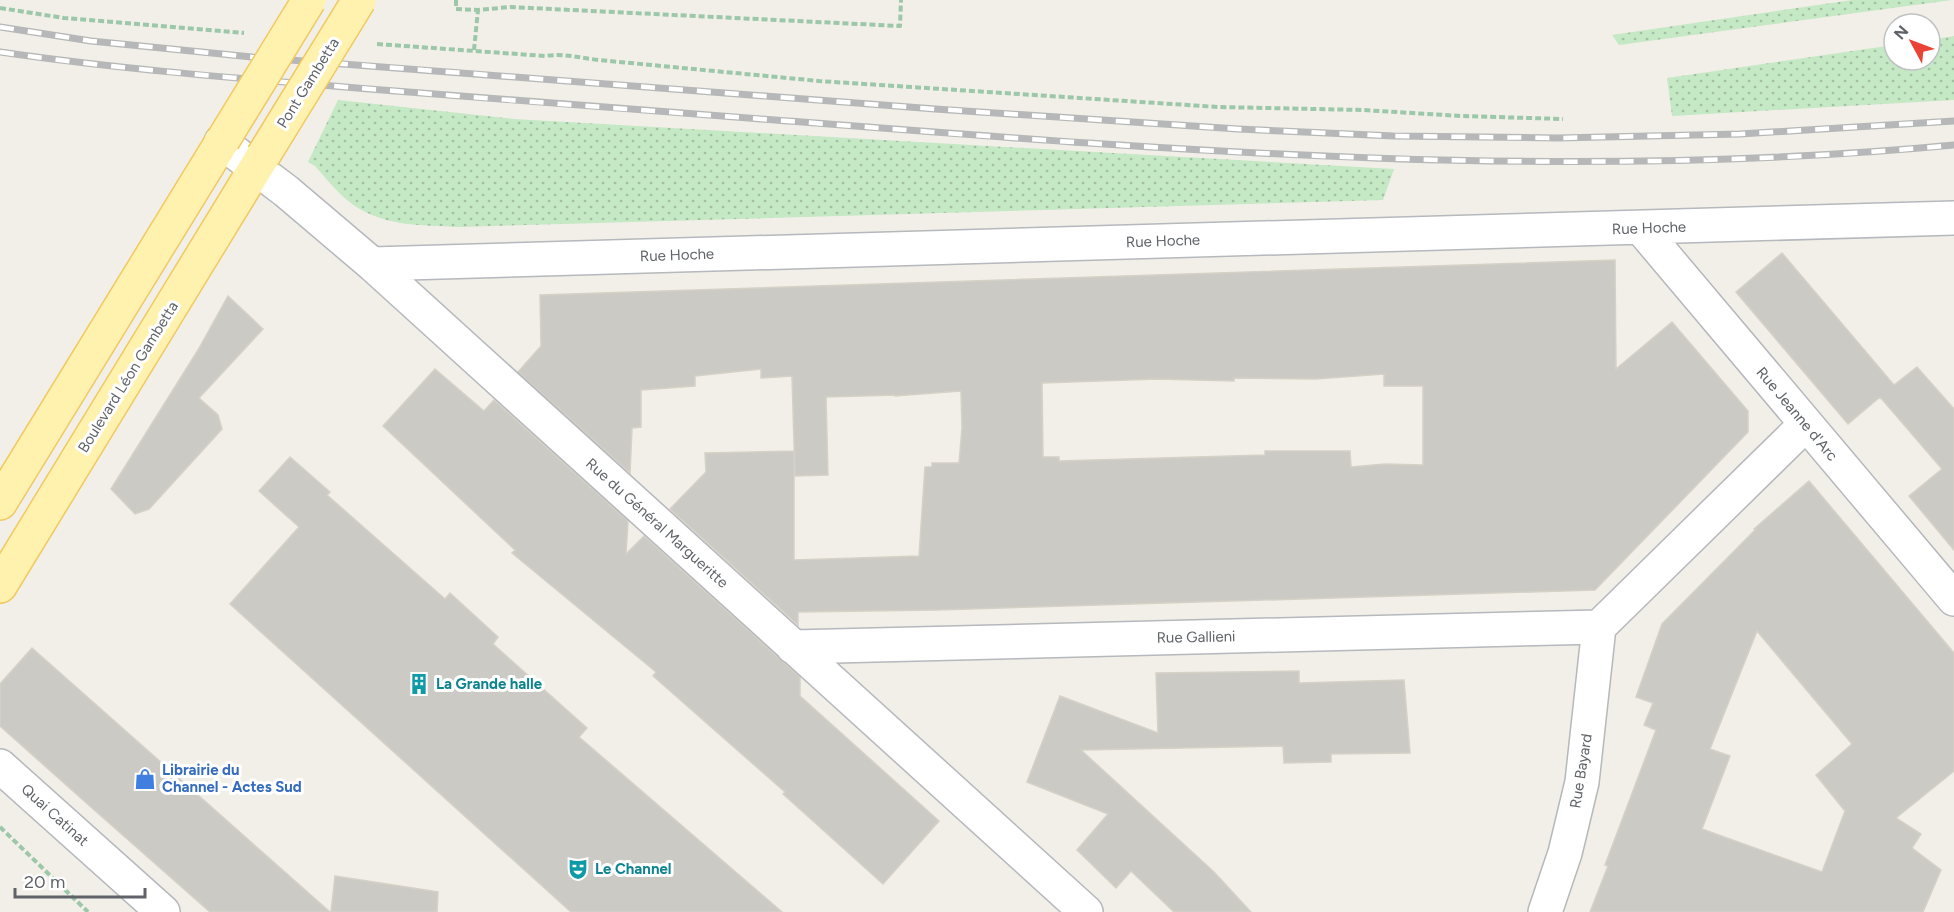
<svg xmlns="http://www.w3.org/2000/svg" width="1954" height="912" viewBox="0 0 1954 912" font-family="Figtree,sans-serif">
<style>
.grass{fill:url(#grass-dots)}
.building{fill:#cccac5;stroke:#d6d1c6;stroke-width:1.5;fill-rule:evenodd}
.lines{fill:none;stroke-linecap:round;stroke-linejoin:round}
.minor-casing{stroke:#b5b8bc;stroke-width:36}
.major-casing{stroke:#f2c960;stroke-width:36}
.path{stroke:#9cc7a9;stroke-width:4;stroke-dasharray:6 3;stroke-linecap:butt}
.minor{stroke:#fff;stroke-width:33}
.major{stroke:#fff2af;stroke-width:33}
.rail-casing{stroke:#b6b7b8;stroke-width:7}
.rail{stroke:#fff;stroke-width:4.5;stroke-dasharray:14;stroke-linecap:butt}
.major-bridge-casing{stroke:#f2c960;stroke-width:36;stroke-linecap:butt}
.major-bridge{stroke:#fff2af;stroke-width:33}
.labels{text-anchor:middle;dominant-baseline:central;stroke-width:6;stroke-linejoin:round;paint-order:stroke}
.street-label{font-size:15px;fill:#5f6368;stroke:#fff}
.culture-label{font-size:15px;font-weight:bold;fill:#0d838f;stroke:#fff;text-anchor:start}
.shop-label{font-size:15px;font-weight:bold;fill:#366cbe;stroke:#fff;text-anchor:start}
</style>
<defs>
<pattern id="grass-dots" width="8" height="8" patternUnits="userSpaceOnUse" patternTransform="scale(1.5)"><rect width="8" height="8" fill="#c5e8c5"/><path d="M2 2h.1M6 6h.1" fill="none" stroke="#a3c0a4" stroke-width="1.8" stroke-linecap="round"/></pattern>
</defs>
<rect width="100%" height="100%" fill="#f1efe8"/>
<path class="grass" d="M 1852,0 L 1952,0 L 1619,45 L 1612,35 Z
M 1954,36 L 1954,100 L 1672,116 L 1667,78 L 1894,45 L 1894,60 L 1930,60 L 1930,40 Z
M 338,100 L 514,119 L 1394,169 L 1383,200 L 461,227 C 420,225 379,227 347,200 C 335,190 325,177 315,166 L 308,162 Z"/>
<path class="building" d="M 1782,253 L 1894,385 L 1917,367 L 1954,409 L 1954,550 L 1909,496 L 1942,469 L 1880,397 L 1848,424 L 1736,292 Z
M 1615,260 L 1616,369 L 1672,322 L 1748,411 L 1748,432 L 1595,590 L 937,610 L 798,612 L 798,625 L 670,509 L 706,472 L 705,453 L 794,451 L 794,560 L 919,556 L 925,467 L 932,467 L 932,463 L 959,463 L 962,428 L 961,391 L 895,396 L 895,395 L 826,397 L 828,475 L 795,476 L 792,376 L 761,378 L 761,369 L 695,376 L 695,386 L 641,390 L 641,427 L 632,428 L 630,473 L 518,372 L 541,346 L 540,295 ZM 1384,374 L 1384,386 L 1423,386 L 1423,465 L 1385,464 L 1351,467 L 1350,451 L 1265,451 L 1265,455 L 1059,461 L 1059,457 L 1043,457 L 1042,383 L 1157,379 L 1234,381 L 1234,378 L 1316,379 Z
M 228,296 L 263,329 L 199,398 L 218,415 L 222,429 L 149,509 L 135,514 L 111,489 L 198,350 Z
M 435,369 L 484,411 L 494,400 L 628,521 L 626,554 L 644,536 L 800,677 L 800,696 L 939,821 L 883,884 L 783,794 L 785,792 L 653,676 L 656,672 L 512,553 L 515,550 L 383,426 Z
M 290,457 L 330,492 L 327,495 L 445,599 L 450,593 L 498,637 L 493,644 L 587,728 L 579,737 L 782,912 L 571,912 L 230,604 L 299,527 L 259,491 Z
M 1809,481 L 1954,653 L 1954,771 L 1896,818 L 1921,834 L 1912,848 L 1941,870 L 1923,912 L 1590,912 L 1608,866 L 1605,865 L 1656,730 L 1644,725 L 1653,703 L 1636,697 L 1662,624 L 1755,530 L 1754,529 ZM 1757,631 L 1852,744 L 1816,775 L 1845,811 L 1822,872 L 1702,829 L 1730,756 L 1710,749 Z
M 32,648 L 128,733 L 330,912 L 210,912 L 92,808 L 0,726 L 0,684 Z
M 1299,671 L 1299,683 L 1404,680 L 1410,753 L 1331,754 L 1331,762 L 1284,763 L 1283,746 L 1081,750 L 1214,872 L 1251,912 L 1174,912 L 1131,871 L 1116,888 L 1077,850 L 1108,814 L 1027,782 L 1060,696 L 1158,733 L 1156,673 Z
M 335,876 L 438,892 L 437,912 L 331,912 Z"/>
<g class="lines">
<defs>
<path id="minor" d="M 221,142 L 286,191 L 372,264 L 1086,912
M 1641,228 L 1954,599
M 372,264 L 1954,218
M 1599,627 L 1805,425
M 793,647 L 1599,627
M 0,766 L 163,912
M 1545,912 L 1565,853 L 1582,782 L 1599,627"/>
<path id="major" d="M 0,503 L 223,140
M 0,586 L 263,156"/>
</defs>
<use href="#minor" class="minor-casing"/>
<use href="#major" class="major-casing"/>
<path class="path" d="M 456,0 L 456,9 L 478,10 L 510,7 L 900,26 L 901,0
M 0,8 L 64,18 L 244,33
M 377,44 L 545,56 C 564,53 580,58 599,60 L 819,81 L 1218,107 L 1363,110 L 1461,116 L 1563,119
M 474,50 L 478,10
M 0,827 L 88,912"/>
<use href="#minor" class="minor"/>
<use href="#major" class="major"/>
<defs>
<path id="rail" d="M 0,27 L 91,41 L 252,57 L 935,109 L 1238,129 L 1394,136 L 1558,138 L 1740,134 L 1954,121
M 0,52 C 111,68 222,77 333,86 C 480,98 627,109 775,120 C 1167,150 1561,182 1954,145"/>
</defs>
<use href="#rail" class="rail-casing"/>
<use href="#rail" class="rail"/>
<defs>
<path id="major-bridge" d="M 223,140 L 309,0
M 263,156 L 359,0"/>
</defs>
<use href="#major-bridge" class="major-bridge-casing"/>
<use href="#major-bridge" class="major-bridge"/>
</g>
<defs>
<symbol id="building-bare" viewBox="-9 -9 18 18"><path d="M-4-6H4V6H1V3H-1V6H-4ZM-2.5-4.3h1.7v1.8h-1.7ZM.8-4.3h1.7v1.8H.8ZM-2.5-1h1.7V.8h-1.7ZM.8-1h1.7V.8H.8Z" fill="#0f9aa8" stroke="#fff" stroke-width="2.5" paint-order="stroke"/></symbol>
<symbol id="shop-bare" viewBox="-9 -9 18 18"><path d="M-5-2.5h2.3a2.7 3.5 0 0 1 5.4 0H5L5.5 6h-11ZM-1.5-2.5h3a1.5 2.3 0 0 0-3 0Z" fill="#3f7fe0" stroke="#fff" stroke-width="2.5" paint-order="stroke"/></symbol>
<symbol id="theatre-bare" viewBox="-9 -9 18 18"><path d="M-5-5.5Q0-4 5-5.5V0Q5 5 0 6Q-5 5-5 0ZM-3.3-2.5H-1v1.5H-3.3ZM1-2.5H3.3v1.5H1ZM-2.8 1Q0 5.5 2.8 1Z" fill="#0f9aa8" stroke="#fff" stroke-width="2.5" paint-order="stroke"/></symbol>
</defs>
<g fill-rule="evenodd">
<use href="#building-bare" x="404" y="669" width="30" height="30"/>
<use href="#shop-bare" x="130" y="764" width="30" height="30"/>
<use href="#theatre-bare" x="563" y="854" width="30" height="30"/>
</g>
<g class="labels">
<g class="street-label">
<text transform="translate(308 83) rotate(-58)">Pont Gambetta</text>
<text transform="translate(1649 228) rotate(-2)">Rue Hoche</text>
<text transform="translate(1163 241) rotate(-2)">Rue Hoche</text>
<text transform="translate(677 255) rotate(-2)">Rue Hoche</text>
<text transform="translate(128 377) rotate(-58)">Boulevard Léon Gambetta</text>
<text transform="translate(1797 414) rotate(50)">Rue Jeanne d'Arc</text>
<text transform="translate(657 523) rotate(42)">Rue du Général Margueritte</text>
<text transform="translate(1196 637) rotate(-1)">Rue Gallieni</text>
<text transform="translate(1581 771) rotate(-81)">Rue Bayard</text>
<text transform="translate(55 815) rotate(42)">Quai Catinat</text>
</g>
<g class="culture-label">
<text x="436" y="684">La Grande halle</text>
<text x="595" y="869">Le Channel</text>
</g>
<g class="shop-label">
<text x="162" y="770">Librairie du<tspan x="162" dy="17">Channel - Actes Sud</tspan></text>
</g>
</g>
<g transform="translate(1912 42) rotate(311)"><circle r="28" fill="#ffffff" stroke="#bfc1c3" stroke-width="1.5"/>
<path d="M0-4.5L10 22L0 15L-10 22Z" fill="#ea4335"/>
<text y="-9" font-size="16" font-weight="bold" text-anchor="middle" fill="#5f6368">N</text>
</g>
<path d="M15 888v9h130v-9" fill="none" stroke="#5f6368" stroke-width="3"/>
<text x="24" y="888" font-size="18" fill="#5f6368" stroke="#ffffff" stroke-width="4.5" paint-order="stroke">20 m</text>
</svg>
